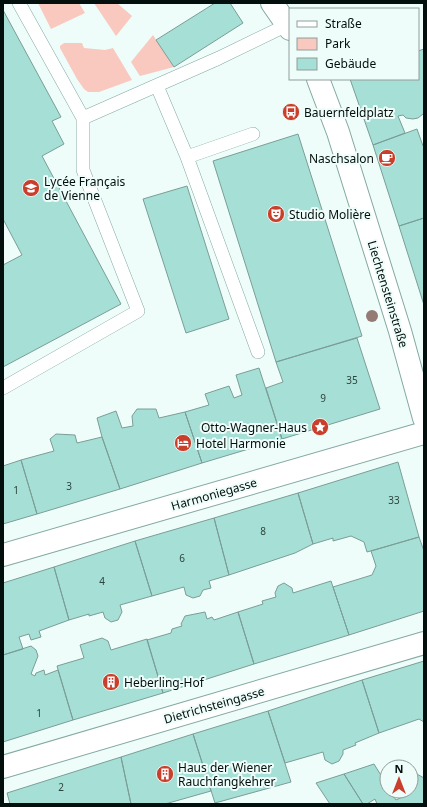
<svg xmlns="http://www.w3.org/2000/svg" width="427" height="807" viewBox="0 0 427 807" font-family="'Noto Sans',sans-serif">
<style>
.green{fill:#f9c8bf}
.building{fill:#a6dfd5;stroke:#7a9e97}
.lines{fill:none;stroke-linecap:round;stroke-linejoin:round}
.service-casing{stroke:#84a9a2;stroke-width:14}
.minor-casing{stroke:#84a9a2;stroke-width:24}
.tertiary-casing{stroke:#84a9a2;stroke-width:24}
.service{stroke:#fff;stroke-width:13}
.minor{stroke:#fff;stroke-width:22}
.tertiary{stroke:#fff;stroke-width:22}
.tree{fill:#957b76}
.labels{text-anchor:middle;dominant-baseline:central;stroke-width:4;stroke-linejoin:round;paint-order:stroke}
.number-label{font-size:10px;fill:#2c433e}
.poi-label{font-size:12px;fill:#030f0c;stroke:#eefdfa;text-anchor:start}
.street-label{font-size:12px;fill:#030f0c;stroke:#eefdfa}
</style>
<rect width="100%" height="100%" fill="#eefdfa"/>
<path class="green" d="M 38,3 L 79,3 L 85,13 L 51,29 Z
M 94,3 L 117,3 L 132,16 L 116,36 Z
M 153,35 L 174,67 L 140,76 L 131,62 Z
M 64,43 L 82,43 L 84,48 L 105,50 L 113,48 L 132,80 L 99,92 L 88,92 L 84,89 L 77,79 L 60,48 L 60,46 Z"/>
<path class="building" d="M 215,3 L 230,3 L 243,23 L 174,67 L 156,40 Z
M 3,10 L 61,117 L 52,121 L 64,144 L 42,156 L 121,304 L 3,367 L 3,265 L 22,255 L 3,219 Z
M 424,49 L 424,116 L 423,114 L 418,118 L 413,119 L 406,118 L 403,115 L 398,116 L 405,133 L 373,145 L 350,79 L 418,79 L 418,51 Z
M 417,129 L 423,146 L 424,146 L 424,218 L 399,226 L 373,145 Z
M 298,134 L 362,336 L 276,362 L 213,161 Z
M 187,186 L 229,319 L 186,333 L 143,199 Z
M 424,218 L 424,305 L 399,226 Z
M 357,338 L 380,409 L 282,439 L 266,388 L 283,382 L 276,362 Z
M 259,368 L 282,439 L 202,463 L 185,412 L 209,405 L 205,394 L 229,386 L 234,398 L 242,395 L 236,375 Z
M 137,409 L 156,409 L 159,418 L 185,412 L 202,463 L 120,489 L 102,437 L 97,418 L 116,411 L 122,428 L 133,426 L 132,416 Z
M 56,434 L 75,435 L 77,443 L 102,437 L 120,489 L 37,514 L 21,460 L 54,451 L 50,439 Z
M 21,460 L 37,514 L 3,524 L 3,466 Z
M 398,462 L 419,537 L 367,552 L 364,542 L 351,536 L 333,541 L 333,538 L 313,544 L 298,493 Z
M 298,493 L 313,544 L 295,553 L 229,575 L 214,518 Z
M 214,518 L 229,575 L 209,581 L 211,588 L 203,590 L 200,596 L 193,598 L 186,595 L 184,587 L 152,596 L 135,541 Z
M 419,537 L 424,551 L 424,611 L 349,635 L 333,587 L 372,575 L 376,566 L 371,551 Z
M 135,541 L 152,596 L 120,605 L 122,612 L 118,620 L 111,622 L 105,618 L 103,612 L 89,616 L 89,614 L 69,620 L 54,567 Z
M 54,567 L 69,620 L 39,631 L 41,637 L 31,640 L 29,634 L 19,637 L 23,649 L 3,655 L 3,583 Z
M 331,581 L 349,635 L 254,664 L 238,612 L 263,604 L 262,601 L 276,597 L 275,593 L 278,586 L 284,583 L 292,588 L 293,593 Z
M 205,612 L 207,619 L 212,617 L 214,620 L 238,612 L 254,664 L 163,693 L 147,640 L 171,633 L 172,629 L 182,626 L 181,624 L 185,616 Z
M 102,638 L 108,641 L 111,650 L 147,639 L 163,693 L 73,720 L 57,666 L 84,658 L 80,645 Z
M 31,646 L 36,650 L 38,656 L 31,674 L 35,676 L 36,673 L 44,670 L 45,675 L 58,670 L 73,720 L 3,742 L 3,655 Z
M 424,661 L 424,722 L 419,719 L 379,733 L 362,680 Z
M 362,680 L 379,733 L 355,743 L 356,745 L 343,750 L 343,754 L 339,761 L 332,764 L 325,760 L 323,752 L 285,763 L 268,711 Z
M 268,711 L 291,782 L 215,803 L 193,734 Z
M 193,734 L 211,791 L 165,804 L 131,804 L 121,757 Z
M 121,757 L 131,804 L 10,804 L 7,793 Z
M 374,764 L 387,785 L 387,791 L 390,791 L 396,800 L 402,797 L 401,791 L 411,791 L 411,775 L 415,773 L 424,778 L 424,804 L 377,804 L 375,799 L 367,804 L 363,804 L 344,774 Z
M 344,774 L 363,804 L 330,804 L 316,783 Z"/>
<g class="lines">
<defs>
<path id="service" d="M 19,3 L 83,118 L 219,58 L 287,25
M 157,86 L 187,157 L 258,352
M 187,157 L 253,134
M 3,388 L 138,311 L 83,170 L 83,118"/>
<path id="minor" d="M 3,555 L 424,433
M 3,767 L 424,643"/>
<path id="tertiary" d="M 272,3 L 290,29
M 318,79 L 338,132 L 400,331 L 424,418"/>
</defs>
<use href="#service" class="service-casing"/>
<use href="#minor" class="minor-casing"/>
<use href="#tertiary" class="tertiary-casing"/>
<use href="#service" class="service"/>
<use href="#minor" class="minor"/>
<use href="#tertiary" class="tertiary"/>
</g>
<circle class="tree" cx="372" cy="316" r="6"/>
<defs>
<symbol id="bus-disc" viewBox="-11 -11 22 22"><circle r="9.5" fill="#ca3e2c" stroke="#eefdfa"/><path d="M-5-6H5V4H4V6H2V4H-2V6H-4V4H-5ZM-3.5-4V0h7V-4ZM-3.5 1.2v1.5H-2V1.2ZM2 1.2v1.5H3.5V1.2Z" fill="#fff"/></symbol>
<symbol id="cafe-disc" viewBox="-11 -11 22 22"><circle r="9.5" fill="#ca3e2c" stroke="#eefdfa"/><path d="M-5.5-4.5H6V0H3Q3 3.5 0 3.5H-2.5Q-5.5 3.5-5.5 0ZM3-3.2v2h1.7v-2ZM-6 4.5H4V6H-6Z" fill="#fff"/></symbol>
<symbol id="school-disc" viewBox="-11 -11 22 22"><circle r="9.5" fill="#ca3e2c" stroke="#eefdfa"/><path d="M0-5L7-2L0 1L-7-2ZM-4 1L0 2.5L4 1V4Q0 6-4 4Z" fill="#fff"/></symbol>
<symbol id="theatre-disc" viewBox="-11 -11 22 22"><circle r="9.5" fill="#ca3e2c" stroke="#eefdfa"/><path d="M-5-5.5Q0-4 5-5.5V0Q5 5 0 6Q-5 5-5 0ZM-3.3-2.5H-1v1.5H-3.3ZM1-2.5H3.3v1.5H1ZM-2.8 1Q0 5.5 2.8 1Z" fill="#fff"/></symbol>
<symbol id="sight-disc" viewBox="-11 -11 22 22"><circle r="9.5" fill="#ca3e2c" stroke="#eefdfa"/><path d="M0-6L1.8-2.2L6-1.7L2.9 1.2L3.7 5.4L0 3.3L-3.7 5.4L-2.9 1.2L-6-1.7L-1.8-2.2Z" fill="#fff"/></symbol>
<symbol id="hotel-disc" viewBox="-11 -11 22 22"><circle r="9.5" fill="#ca3e2c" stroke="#eefdfa"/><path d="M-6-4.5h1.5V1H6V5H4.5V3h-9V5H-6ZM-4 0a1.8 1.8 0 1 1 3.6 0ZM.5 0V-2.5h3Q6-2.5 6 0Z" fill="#fff"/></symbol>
<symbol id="building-disc" viewBox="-11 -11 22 22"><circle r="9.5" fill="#ca3e2c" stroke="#eefdfa"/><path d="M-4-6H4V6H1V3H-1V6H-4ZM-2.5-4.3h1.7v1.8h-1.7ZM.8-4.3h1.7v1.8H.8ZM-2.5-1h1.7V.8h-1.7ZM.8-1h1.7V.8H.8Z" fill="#fff"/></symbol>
</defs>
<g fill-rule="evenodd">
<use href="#bus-disc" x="281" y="102" width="20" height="20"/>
<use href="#cafe-disc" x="377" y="148" width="20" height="20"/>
<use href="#school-disc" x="21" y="178" width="20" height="20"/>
<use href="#theatre-disc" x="266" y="204" width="20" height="20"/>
<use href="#sight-disc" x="310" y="417" width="20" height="20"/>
<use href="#hotel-disc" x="173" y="433" width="20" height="20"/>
<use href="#building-disc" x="101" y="672" width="20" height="20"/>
<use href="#building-disc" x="155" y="764" width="20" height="20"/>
</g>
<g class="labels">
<g class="number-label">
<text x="352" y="380">35</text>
<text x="323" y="398">9</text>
<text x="69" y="486">3</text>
<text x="16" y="490">1</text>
<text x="394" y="500">33</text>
<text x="263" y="531">8</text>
<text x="182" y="558">6</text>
<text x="102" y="581">4</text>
<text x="39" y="713">1</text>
<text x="61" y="787">2</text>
</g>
<g class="poi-label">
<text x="304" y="112">Bauernfeldplatz</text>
<text x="374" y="158" text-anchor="end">Naschsalon</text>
<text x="44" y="181">Lycée Français<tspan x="44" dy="14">de Vienne</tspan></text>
<text x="289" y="214">Studio Molière</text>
<text x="307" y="427" text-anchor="end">Otto-Wagner-Haus</text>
<text x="196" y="443">Hotel Harmonie</text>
<text x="124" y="682">Heberling-Hof</text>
<text x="178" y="767">Haus der Wiener<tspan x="178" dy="14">Rauchfangkehrer</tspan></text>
</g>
<g class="street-label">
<text transform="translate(388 294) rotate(73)">Liechtensteinstraße</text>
<text transform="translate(214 494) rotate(-16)">Harmoniegasse</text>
<text transform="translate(214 705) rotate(-16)">Dietrichsteingasse</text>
</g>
</g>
<rect width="427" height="807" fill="none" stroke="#030f0c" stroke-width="8"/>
<rect x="289" y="8" width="130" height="72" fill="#eefdfa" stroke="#909e9b"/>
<rect x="297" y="21" width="20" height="6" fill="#ffffff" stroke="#909e9b"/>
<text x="325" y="28" font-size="12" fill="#030f0c">Straße</text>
<rect x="297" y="38" width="20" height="12" fill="#f9c8bf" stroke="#909e9b"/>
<text x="325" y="48" font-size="12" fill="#030f0c">Park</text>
<rect x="297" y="58" width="20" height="12" fill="#a6dfd5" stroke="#909e9b"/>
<text x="325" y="68" font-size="12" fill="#030f0c">Gebäude</text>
<g transform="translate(399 779)"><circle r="19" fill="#eefdfa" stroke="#909e9b"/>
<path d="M0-3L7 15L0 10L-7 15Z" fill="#ca3e2c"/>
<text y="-6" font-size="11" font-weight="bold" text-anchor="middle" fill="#030f0c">N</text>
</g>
</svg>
